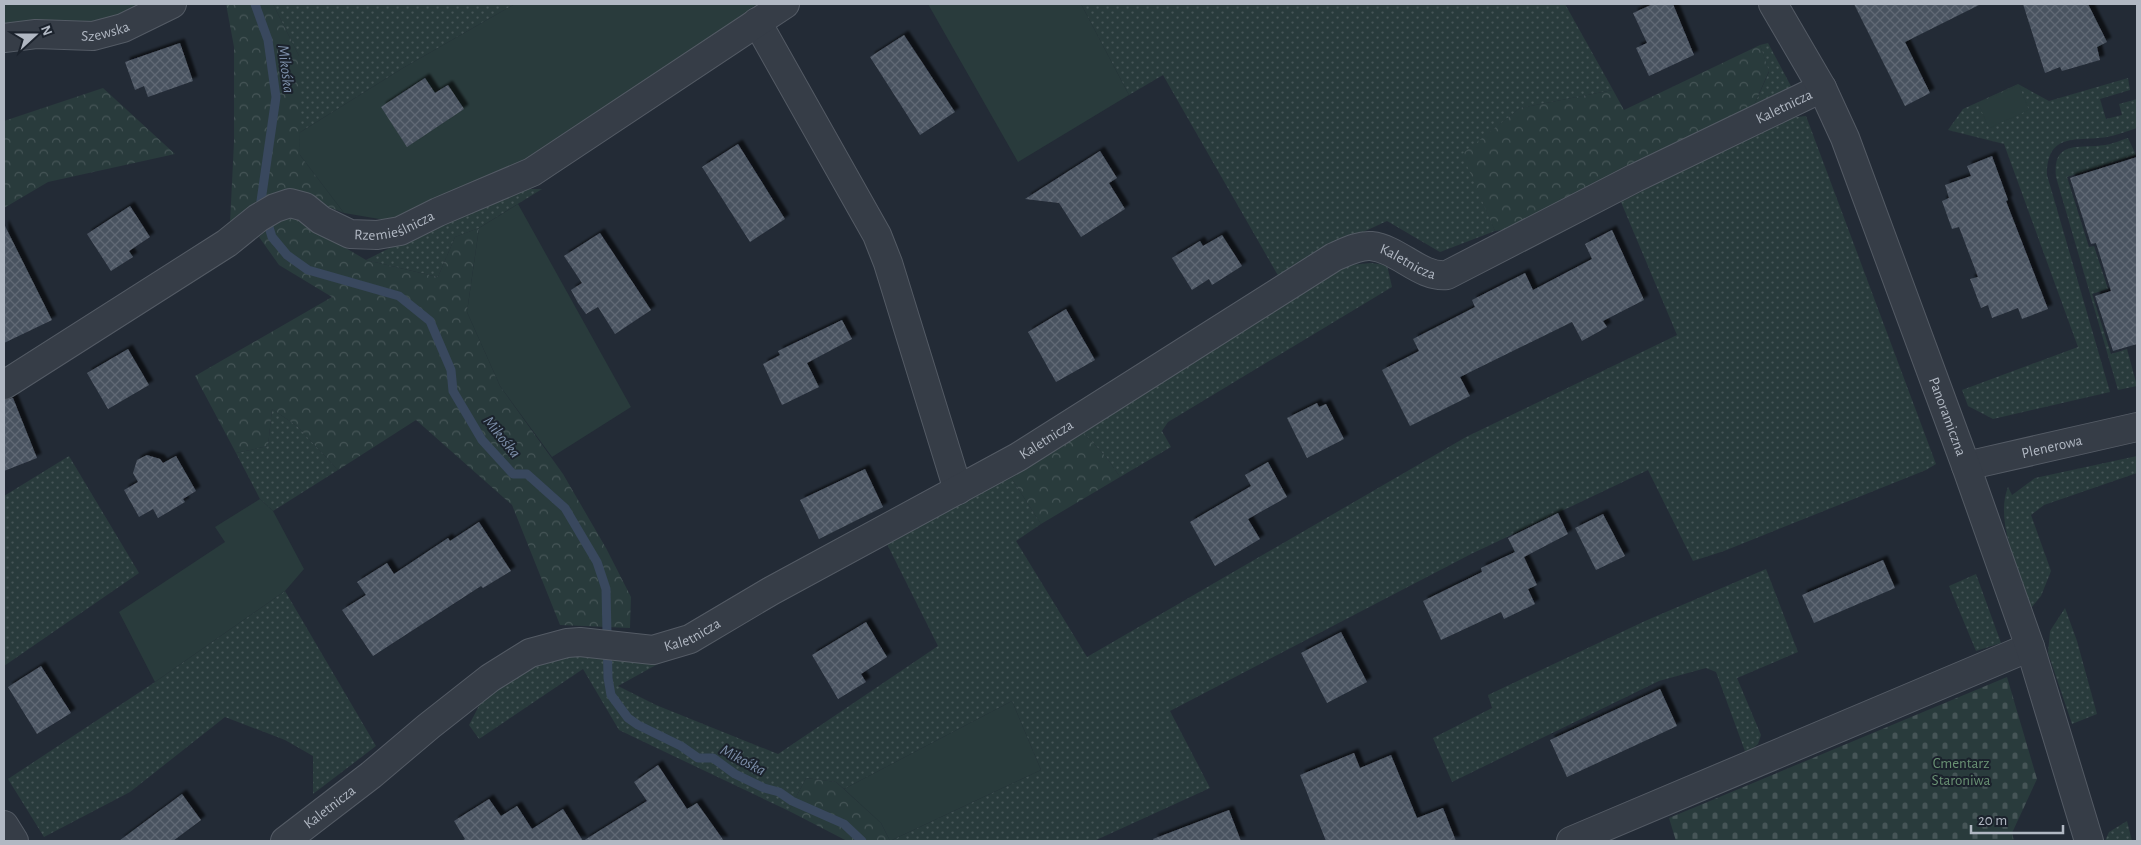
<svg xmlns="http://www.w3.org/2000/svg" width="2141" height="845" viewBox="0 0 2141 845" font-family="'Alegreya Sans',sans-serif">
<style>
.grass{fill:url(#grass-dots)}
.forest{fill:url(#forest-crowns)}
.cemetery{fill:url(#cemetery-stones)}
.green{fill:#293b3c}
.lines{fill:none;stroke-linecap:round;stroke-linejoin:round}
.stream{stroke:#39485e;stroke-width:9}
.building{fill:url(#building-cross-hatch);filter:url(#shadow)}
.minor-casing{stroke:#545b65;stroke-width:30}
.tertiary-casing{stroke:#545b65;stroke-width:30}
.minor{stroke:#363d47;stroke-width:28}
.tertiary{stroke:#363d47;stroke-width:28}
.labels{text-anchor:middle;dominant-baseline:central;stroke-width:4;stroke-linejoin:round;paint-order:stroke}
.street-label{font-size:15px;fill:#b1b8c3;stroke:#1b222c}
.park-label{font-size:15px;fill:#6a9274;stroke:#1b222c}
.water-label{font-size:16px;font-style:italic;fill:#7c8ea9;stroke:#1b222c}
</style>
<defs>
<pattern id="grass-dots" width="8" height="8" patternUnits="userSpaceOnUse" patternTransform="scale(1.25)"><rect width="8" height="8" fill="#293b3c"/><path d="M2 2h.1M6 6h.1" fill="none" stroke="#465557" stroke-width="1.8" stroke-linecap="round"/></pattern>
<pattern id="forest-crowns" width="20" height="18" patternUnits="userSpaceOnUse" patternTransform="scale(1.25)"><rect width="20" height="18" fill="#293b3c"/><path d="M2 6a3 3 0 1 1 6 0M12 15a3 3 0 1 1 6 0" fill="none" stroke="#465557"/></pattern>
<pattern id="cemetery-stones" width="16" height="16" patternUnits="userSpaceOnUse" patternTransform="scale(1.25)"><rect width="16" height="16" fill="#293b3c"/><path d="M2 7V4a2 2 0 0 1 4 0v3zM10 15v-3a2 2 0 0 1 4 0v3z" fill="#465557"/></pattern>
<pattern id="building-cross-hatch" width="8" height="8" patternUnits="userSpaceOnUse" patternTransform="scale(1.25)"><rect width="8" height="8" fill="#495260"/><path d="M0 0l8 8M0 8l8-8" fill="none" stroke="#616975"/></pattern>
<filter id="shadow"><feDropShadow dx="4.5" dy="-4.5" stdDeviation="1" flood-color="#0009"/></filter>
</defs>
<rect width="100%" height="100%" fill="#232b36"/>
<path class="grass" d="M 273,4 L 515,4 L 403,68 L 299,133 L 299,56 Z
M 1081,4 L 1565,4 L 1613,90 L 1520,108 L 1463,154 L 1495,231 L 1440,252 L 1387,221 L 1322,251 L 1280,279 L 1163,75 L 1129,95 Z
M 1768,43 L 1793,90 L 1751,112 L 1769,72 L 1760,45 Z
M 2128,78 L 2130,90 L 2100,99 L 2106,119 L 2122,115 L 2119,104 L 2137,99 L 2137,128 C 2127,131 2117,135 2107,137 C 2077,142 2047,131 2047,175 L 2110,392 L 1993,419 L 1968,406 L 1962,390 L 2078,347 L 2004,144 L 1948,130 L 1963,109 L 2018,84 L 2049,101 Z
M 1806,116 L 1936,464 L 1926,470 L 1724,551 L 1693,561 L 1648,470 L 1471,554 L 1170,711 L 1210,788 L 1094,841 L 890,841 L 1041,770 L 1012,701 L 844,789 L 836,782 L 806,778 L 789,811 L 619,730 L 583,669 L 479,739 L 469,725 L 481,702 L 507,681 L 533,664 L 580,651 L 667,659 L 618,686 L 656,705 L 778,754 L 938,646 L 886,542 L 1010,476 L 1041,524 L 1016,541 L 1087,657 L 1466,437 L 1677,335 L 1621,202 L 1787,118 Z
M 2128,138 L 2136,155 L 2067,177 L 2089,247 L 2094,246 L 2108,289 L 2092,294 L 2111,354 L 2127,349 L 2137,386 L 2118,390 L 2056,177 C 2052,139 2080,149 2105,145 C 2113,144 2121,140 2128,138 Z
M 525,189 L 542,189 L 479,228 L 455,237 L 438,277 L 366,260 L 419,233 Z
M 1371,263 L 1387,265 L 1392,287 L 1168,422 L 1162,431 L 1171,447 L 1120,477 L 1107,458 L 1083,432 L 1339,266 Z
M 272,409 L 297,426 L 338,470 L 273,511 L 260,499 L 236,453 L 268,446 Z
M 69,456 L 139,573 L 4,666 L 4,496 Z
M 2137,456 L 2137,473 L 2044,505 L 2031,515 L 2051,571 L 2041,596 L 2031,608 C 2020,572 1994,522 2008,487 L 2012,495 L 2035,478 Z
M 1766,569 L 1798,652 L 1737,678 L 1761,735 L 1758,744 L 1746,754 L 1716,672 L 1706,668 L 1659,681 L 1452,782 L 1433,738 L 1492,708 L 1488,695 L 1645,621 Z
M 1976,574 L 2001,643 L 1976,651 L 1949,586 Z
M 285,591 L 376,746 L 313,794 L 313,756 L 285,740 L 225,717 L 130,792 L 44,837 L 8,779 L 155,682 Z
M 2065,608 L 2077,641 L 2097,714 L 2072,724 L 2048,653 L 2050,631 Z
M 2127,821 L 2132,841 L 2105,841 L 2109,832 Z"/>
<path class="forest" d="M 226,4 L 273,4 L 299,56 L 300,155 L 344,213 L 287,191 L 230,223 L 234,142 L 234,47 Z
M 1760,45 L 1769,71 L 1751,112 L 1510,229 L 1495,231 L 1462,154 L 1520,108 L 1613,90 L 1624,110 Z
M 103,88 L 175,154 L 48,182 L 4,208 L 4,121 Z
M 283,215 L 297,219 L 366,260 L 438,277 L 455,237 L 479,228 L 467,312 L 500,386 L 563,474 L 606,548 L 631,597 L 630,628 L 560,625 L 512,505 L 416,420 L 338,470 L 297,426 L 272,409 L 268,446 L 236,453 L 195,376 L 332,297 L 279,265 L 259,237 Z
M 1083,432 L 1107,458 L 1120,477 L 1041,524 L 1010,476 Z
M 806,778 L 836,782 L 881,823 L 890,841 L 847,841 L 789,811 Z"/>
<path class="cemetery" d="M 2007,677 L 2037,779 L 2012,833 L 2014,841 L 1676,841 L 1669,818 Z"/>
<path class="green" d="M 4,4 L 156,4 L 114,26 L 4,30 Z
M 515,4 L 757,4 L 710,39 L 516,171 L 391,221 L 344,213 L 300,155 L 299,133 L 403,68 Z
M 928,4 L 1081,4 L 1129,95 L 1018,162 Z
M 2019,85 L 2029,110 L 1989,128 L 1978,103 Z
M 518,204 L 631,407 L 552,457 L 500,386 L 467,312 L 479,228 Z
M 260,499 L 273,511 L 304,569 L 285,591 L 155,682 L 119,612 L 225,542 L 215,527 Z
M 1012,701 L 1041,770 L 890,841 L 881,823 L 844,789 Z"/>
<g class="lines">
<path class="stream" d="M 255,4 L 268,40 L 276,97 L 261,201 L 272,237 L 287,255 L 308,270 L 399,296 L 430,321 L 451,370 L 453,391 L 482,440 L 513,474 L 527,474 L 565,508 L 597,562 L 606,589 L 608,678 L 611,695 L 628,718 L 638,725 L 681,746 L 698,758 L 713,758 L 735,774 L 764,788 L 779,792 L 792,801 L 844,824 L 862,841"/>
</g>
<path class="building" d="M 1653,4 L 1673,4 L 1694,55 L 1649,76 L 1636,48 L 1647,43 L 1633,13 Z
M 1854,4 L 1981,4 L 1905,42 L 1930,93 L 1905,106 Z
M 2023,4 L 2088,4 L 2107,42 L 2097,47 L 2100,60 L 2062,71 L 2060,67 L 2045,73 Z
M 904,35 L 955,112 L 920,135 L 870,57 Z
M 180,43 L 193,81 L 148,97 L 144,86 L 135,90 L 125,62 Z
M 425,78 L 435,93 L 448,85 L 464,109 L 407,147 L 381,107 Z
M 738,144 L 785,219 L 750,242 L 702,167 Z
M 1100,151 L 1117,178 L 1109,183 L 1125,209 L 1081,237 L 1059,203 L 1025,199 Z
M 1992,156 L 2008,200 L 2006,201 L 2048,309 L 2022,319 L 2018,308 L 1992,318 L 1988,305 L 1981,308 L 1970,279 L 1978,277 L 1959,227 L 1952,229 L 1942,201 L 1949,198 L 1945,185 L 1971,176 L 1967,166 Z
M 2137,157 L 2137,344 L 2113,351 L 2095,296 L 2111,291 L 2096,243 L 2091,244 L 2070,178 Z
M 130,206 L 150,237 L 129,251 L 133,257 L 111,271 L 87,234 Z
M 4,224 L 52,320 L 4,343 Z
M 1612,230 L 1644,300 L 1603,321 L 1607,327 L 1582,341 L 1572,322 L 1460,377 L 1470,396 L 1410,426 L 1382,370 L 1419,351 L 1413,339 L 1475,307 L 1472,300 L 1525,273 L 1533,290 L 1592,259 L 1585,244 Z
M 600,233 L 651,310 L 615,334 L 598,307 L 586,314 L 578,303 L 571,290 L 582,283 L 564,256 Z
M 1222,235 L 1242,266 L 1212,285 L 1209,279 L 1192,290 L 1172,258 L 1200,241 L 1203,246 Z
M 1066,309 L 1095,360 L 1056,382 L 1028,332 Z
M 842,320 L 852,339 L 807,363 L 819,387 L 782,405 L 763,364 L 780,355 L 778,351 Z
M 128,349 L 149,385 L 108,409 L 87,373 Z
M 13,398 L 37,458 L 4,471 L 4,400 Z
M 1317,403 L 1319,407 L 1326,404 L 1344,439 L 1307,458 L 1287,418 Z
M 147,455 L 160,459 L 163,463 L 176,456 L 196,491 L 183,499 L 185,502 L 158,518 L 153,509 L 139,517 L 124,490 L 138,482 L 133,473 L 137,460 Z
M 1268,462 L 1287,497 L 1248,519 L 1260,539 L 1215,566 L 1190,522 L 1251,486 L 1245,475 Z
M 865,469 L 883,507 L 819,539 L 800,500 Z
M 1558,513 L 1568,534 L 1524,557 L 1537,585 L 1528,589 L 1535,604 L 1504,619 L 1501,612 L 1441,640 L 1423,601 L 1482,572 L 1481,568 L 1515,552 L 1508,538 Z
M 1603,514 L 1625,556 L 1596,570 L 1575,528 Z
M 479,522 L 511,571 L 483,588 L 481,586 L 373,656 L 342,610 L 366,595 L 357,582 L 387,563 L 394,574 L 448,538 L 450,541 Z
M 1883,560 L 1895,588 L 1814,623 L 1802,595 Z
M 866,622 L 887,657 L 861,674 L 866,682 L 838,699 L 812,655 Z
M 1341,632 L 1367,682 L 1327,703 L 1301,653 Z
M 41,666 L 71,713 L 37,734 L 8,687 Z
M 1660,689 L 1677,726 L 1567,777 L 1550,740 Z
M 1354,753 L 1360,768 L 1391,755 L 1417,818 L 1443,808 L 1456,841 L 1326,841 L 1300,775 Z
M 658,765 L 687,809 L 697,803 L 724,841 L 462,841 L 465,839 L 454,821 L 489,799 L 501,816 L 517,806 L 532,829 L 563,809 L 583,841 L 647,801 L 634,782 Z
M 182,794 L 201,820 L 173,841 L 119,841 Z
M 1229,810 L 1241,841 L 1154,841 L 1153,839 Z"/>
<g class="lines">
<defs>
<g id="minor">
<path d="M 757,22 L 877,235 L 888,263 L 958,490"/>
<path id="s1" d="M 4,38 L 36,34 L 93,36 L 123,28 L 172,4"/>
<path id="s2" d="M 4,385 L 227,243 L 258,218 L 275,208 L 290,203 L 305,207 L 321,220 L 350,234 L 377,235 L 400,231 L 438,212 L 532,172 L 785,4"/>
<path id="s3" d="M 1966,466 L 2137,427"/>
<path id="s4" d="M 285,841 L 371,775 L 429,726 L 490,678 L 530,653 L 567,643 L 580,642 L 653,650 L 690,639 L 771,591 L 1018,457 L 1334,257 C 1346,252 1358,245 1371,246 C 1399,249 1420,278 1447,275 L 1635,178 L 1822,88"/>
<path d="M 1571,841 L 2030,647"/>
</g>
<g id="tertiary">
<path id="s5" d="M 1773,4 L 1822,88 L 1845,138 L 1966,466 L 2030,647 L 2089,841"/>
<path d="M 4,825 L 14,841"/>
</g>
</defs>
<use href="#minor" class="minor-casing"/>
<use href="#tertiary" class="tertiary-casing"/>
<use href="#minor" class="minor"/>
<use href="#tertiary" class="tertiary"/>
</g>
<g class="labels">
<g class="street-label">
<text stroke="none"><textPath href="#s1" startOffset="102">Szewska</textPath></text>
<text stroke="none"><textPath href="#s4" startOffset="1720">Kaletnicza</textPath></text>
<text stroke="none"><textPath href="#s2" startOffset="454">Rzemieślnicza</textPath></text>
<text stroke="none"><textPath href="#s4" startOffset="1301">Kaletnicza</textPath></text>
<text stroke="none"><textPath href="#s5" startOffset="449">Panoramiczna</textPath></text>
<text stroke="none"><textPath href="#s4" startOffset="881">Kaletnicza</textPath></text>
<text stroke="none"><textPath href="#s3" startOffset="88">Plenerowa</textPath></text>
<text stroke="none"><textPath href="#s4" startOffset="476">Kaletnicza</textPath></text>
<text stroke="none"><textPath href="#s4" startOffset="56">Kaletnicza</textPath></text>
</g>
<g class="park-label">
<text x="1961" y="763">Cmentarz<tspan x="1961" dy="17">Staroniwa</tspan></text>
</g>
<g class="water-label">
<text transform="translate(286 69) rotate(83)">Mikośka</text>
<text transform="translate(502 437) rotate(51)">Mikośka</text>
<text transform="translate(743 760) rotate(28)">Mikośka</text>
</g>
</g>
<rect width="2141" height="845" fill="none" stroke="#b1b8c3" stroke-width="10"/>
<g transform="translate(35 35) rotate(69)" stroke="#1b222c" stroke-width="4" paint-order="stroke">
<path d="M0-4L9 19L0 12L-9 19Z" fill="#b1b8c3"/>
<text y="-8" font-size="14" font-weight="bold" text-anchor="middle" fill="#b1b8c3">N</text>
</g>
<path d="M1971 825v8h92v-8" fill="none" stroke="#b1b8c3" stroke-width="2.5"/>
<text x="1978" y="825" font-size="15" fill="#b1b8c3" stroke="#1b222c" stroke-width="4" paint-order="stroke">20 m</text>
</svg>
